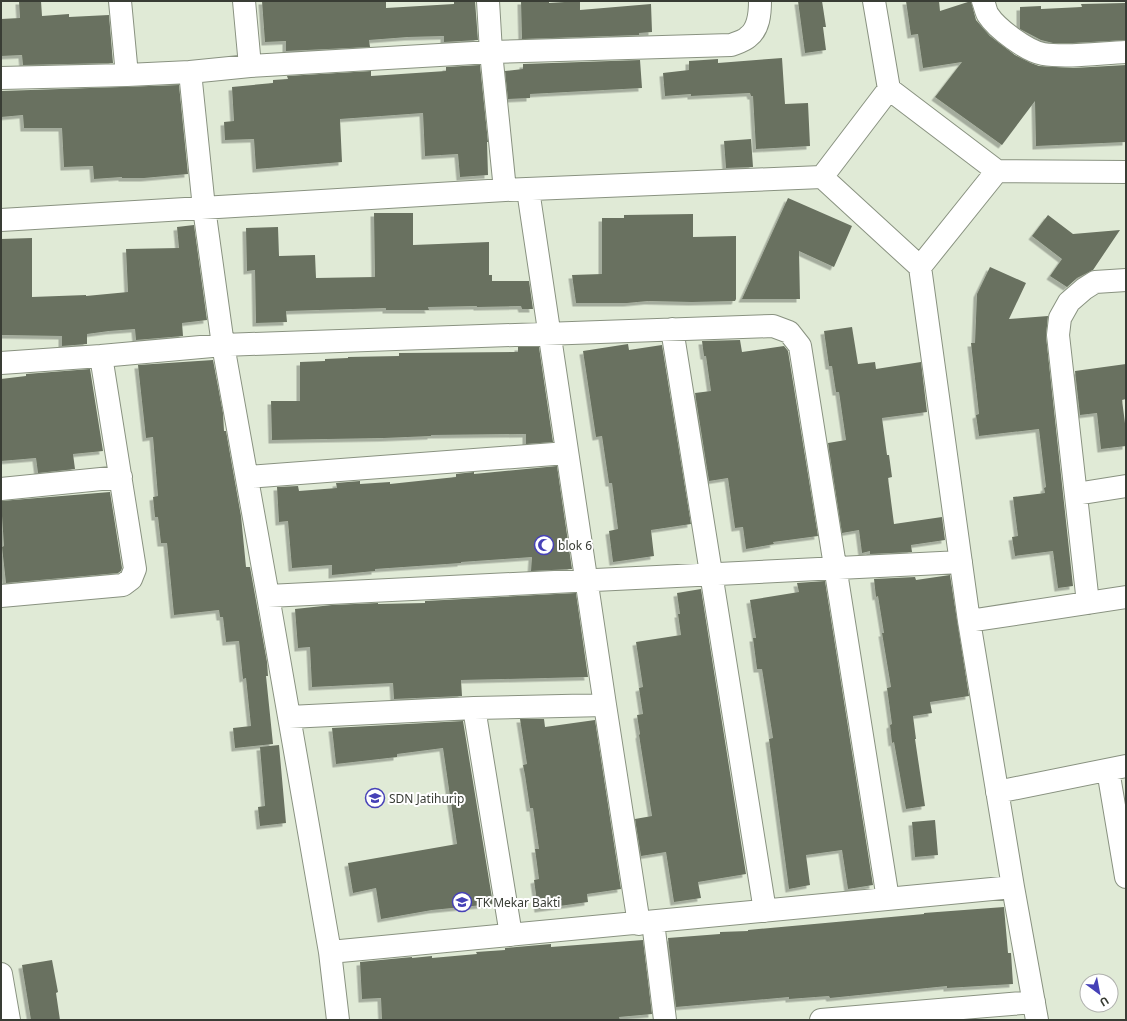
<svg xmlns="http://www.w3.org/2000/svg" width="1127" height="1021" viewBox="0 0 1127 1021" font-family="'Noto Sans',sans-serif">
<style>
.building{fill:#697160;filter:url(#shadow)}
.lines{fill:none;stroke-linecap:round;stroke-linejoin:round}
.street-casing{stroke:#899280;stroke-width:24}
.street{stroke:#fff;stroke-width:22}
.labels{text-anchor:middle;dominant-baseline:central;stroke-width:4;stroke-linejoin:round;paint-order:stroke}
.poi-label{font-size:12px;fill:#393d35;stroke:#fff;text-anchor:start}
</style>
<defs>
<filter id="shadow"><feDropShadow dx="-3.5" dy="3.5" stdDeviation="0" flood-color="#0004"/></filter>
</defs>
<rect width="100%" height="100%" fill="#e0ead6"/>
<path class="building" d="M 19,1 L 41,1 L 42,16 L 69,14 L 69,17 L 109,15 L 113,63 L 23,65 L 22,55 L 1,56 L 1,19 L 20,18 Z
M 262,1 L 386,1 L 386,8 L 454,4 L 454,2 L 475,1 L 478,40 L 444,42 L 444,36 L 408,37 L 369,40 L 370,47 L 286,51 L 286,41 L 265,42 Z
M 521,1 L 549,1 L 549,3 L 580,1 L 580,10 L 651,4 L 652,32 L 639,33 L 639,35 L 522,39 Z
M 798,1 L 822,1 L 826,27 L 823,27 L 826,50 L 805,53 Z
M 906,1 L 939,1 L 940,11 L 971,1 L 976,20 L 990,36 L 1015,55 L 1031,63 L 1039,66 L 1073,68 L 1126,65 L 1126,142 L 1036,146 L 1035,101 L 1002,145 L 935,97 L 962,62 L 923,68 L 918,34 L 911,35 Z
M 1126,3 L 1126,40 L 1073,43 L 1053,43 L 1041,40 L 1020,29 L 1020,7 L 1041,6 L 1041,9 L 1082,7 L 1081,4 Z
M 782,58 L 785,104 L 808,103 L 810,146 L 756,149 L 753,96 L 751,96 L 750,93 L 691,96 L 691,94 L 665,96 L 663,73 L 689,70 L 689,61 L 718,59 L 718,63 Z
M 640,60 L 642,88 L 530,94 L 530,98 L 508,99 L 505,71 L 523,69 L 523,64 Z
M 480,65 L 488,142 L 487,142 L 488,175 L 460,177 L 458,154 L 425,156 L 423,113 L 340,119 L 342,162 L 256,169 L 254,139 L 225,140 L 224,122 L 234,121 L 232,87 L 273,83 L 273,80 L 288,79 L 287,76 L 371,71 L 371,76 L 446,71 L 446,67 Z
M 179,85 L 188,174 L 144,178 L 122,178 L 122,177 L 94,179 L 93,166 L 64,167 L 62,128 L 24,128 L 23,115 L 1,117 L 1,91 Z
M 751,139 L 753,167 L 726,168 L 724,141 Z
M 788,198 L 852,226 L 834,267 L 799,251 L 800,299 L 742,299 Z
M 374,213 L 413,213 L 413,245 L 489,242 L 489,275 L 492,275 L 492,281 L 529,281 L 533,309 L 522,309 L 521,306 L 477,307 L 477,306 L 428,307 L 429,310 L 386,310 L 386,308 L 286,311 L 287,322 L 256,323 L 255,270 L 247,271 L 246,228 L 278,227 L 279,256 L 315,255 L 316,278 L 375,277 Z
M 693,214 L 693,237 L 736,236 L 736,299 L 735,301 L 692,302 L 648,301 L 627,303 L 576,303 L 572,275 L 602,274 L 602,218 L 624,218 L 624,215 Z
M 1048,215 L 1073,234 L 1120,230 L 1093,270 L 1077,278 L 1067,287 L 1050,276 L 1062,259 L 1032,236 Z
M 194,225 L 207,320 L 182,323 L 183,336 L 136,340 L 135,329 L 109,331 L 87,334 L 87,344 L 62,346 L 62,336 L 1,335 L 1,239 L 32,238 L 32,297 L 86,295 L 86,296 L 128,292 L 126,249 L 179,248 L 177,227 Z
M 990,267 L 1026,283 L 1009,319 L 1048,316 L 1046,336 L 1073,586 L 1058,588 L 1053,551 L 1015,556 L 1012,537 L 1018,536 L 1013,497 L 1045,493 L 1044,488 L 1046,487 L 1039,429 L 979,436 L 976,415 L 979,414 L 971,343 L 975,343 L 977,294 Z
M 852,327 L 858,364 L 875,362 L 876,369 L 921,362 L 927,412 L 882,418 L 887,455 L 889,455 L 892,477 L 888,478 L 894,524 L 942,517 L 945,540 L 911,545 L 912,552 L 870,554 L 870,551 L 862,553 L 859,530 L 842,533 L 828,443 L 846,440 L 839,392 L 836,392 L 832,366 L 829,366 L 824,331 Z
M 740,340 L 742,352 L 784,346 L 788,351 L 818,536 L 773,542 L 774,544 L 746,549 L 743,527 L 735,528 L 728,478 L 709,481 L 695,393 L 711,391 L 706,356 L 704,356 L 702,341 Z
M 628,344 L 629,350 L 662,345 L 691,524 L 651,530 L 654,556 L 613,562 L 609,531 L 618,529 L 612,483 L 609,483 L 602,436 L 596,437 L 583,351 Z
M 518,347 L 539,347 L 553,442 L 526,444 L 526,434 L 431,435 L 431,436 L 384,438 L 272,440 L 271,401 L 300,401 L 300,362 L 325,361 L 325,359 L 348,358 L 348,357 L 399,356 L 399,353 L 518,352 Z
M 213,360 L 223,413 L 224,431 L 226,431 L 241,516 L 246,567 L 250,567 L 267,662 L 268,676 L 266,676 L 273,744 L 235,748 L 233,728 L 251,726 L 246,678 L 243,679 L 239,641 L 226,642 L 223,617 L 220,617 L 219,610 L 174,615 L 167,543 L 161,543 L 158,517 L 155,517 L 153,497 L 158,496 L 153,437 L 146,438 L 138,365 Z
M 1126,364 L 1126,399 L 1122,400 L 1126,431 L 1126,446 L 1101,449 L 1097,413 L 1080,415 L 1075,371 Z
M 90,369 L 103,451 L 73,454 L 75,469 L 38,473 L 36,458 L 1,461 L 1,379 L 26,376 L 26,374 Z
M 557,466 L 572,569 L 531,571 L 532,557 L 461,562 L 461,563 L 375,569 L 375,571 L 332,575 L 332,565 L 292,568 L 288,521 L 279,522 L 277,487 L 298,486 L 299,491 L 337,488 L 336,483 L 360,481 L 360,484 L 390,482 L 390,484 L 456,477 L 456,474 L 474,472 L 474,474 Z
M 110,492 L 122,568 L 121,571 L 118,573 L 6,583 L 2,547 L 4,546 L 1,501 Z
M 950,575 L 969,696 L 930,702 L 932,713 L 913,716 L 916,739 L 915,739 L 925,806 L 906,809 L 894,742 L 892,743 L 890,725 L 892,724 L 887,688 L 891,687 L 882,633 L 884,633 L 878,596 L 876,597 L 874,579 L 915,577 L 916,580 Z
M 825,581 L 873,885 L 848,889 L 842,850 L 806,855 L 810,885 L 789,889 L 769,739 L 773,738 L 762,669 L 757,669 L 753,638 L 756,638 L 750,600 L 799,592 L 797,583 Z
M 701,589 L 746,874 L 698,882 L 701,898 L 674,902 L 666,852 L 641,856 L 635,819 L 652,816 L 639,735 L 640,734 L 637,715 L 643,714 L 639,688 L 643,687 L 636,642 L 681,635 L 678,614 L 680,614 L 677,593 Z
M 576,593 L 588,677 L 461,680 L 462,696 L 394,699 L 393,683 L 312,687 L 310,647 L 298,648 L 295,609 L 332,605 L 378,603 L 378,604 L 425,603 L 425,601 Z
M 520,719 L 544,719 L 545,727 L 595,720 L 621,889 L 587,894 L 588,902 L 538,909 L 534,880 L 539,879 L 535,849 L 539,849 L 533,808 L 530,808 L 525,775 L 523,765 L 527,764 Z
M 463,721 L 493,904 L 432,910 L 381,919 L 376,888 L 353,893 L 348,863 L 457,844 L 443,748 L 397,754 L 397,757 L 336,764 L 332,728 Z
M 279,745 L 286,823 L 260,826 L 258,807 L 265,806 L 260,747 Z
M 935,820 L 938,855 L 915,857 L 912,822 Z
M 1004,907 L 1008,953 L 1011,953 L 1013,984 L 947,988 L 947,986 L 830,998 L 829,996 L 789,999 L 789,997 L 676,1007 L 668,938 L 720,934 L 720,932 L 748,931 L 748,930 L 924,914 L 924,913 Z
M 643,940 L 652,1014 L 619,1017 L 620,1020 L 382,1020 L 381,998 L 362,999 L 360,962 L 412,957 L 412,958 L 432,956 L 432,958 L 477,954 L 476,952 L 505,950 L 505,948 L 551,944 L 551,947 Z
M 52,960 L 58,992 L 56,993 L 60,1020 L 31,1020 L 22,965 Z"/>
<g class="lines">
<defs>
<path id="street" d="M 120,1 L 127,75
M 488,1 L 491,52 L 505,190
M 874,1 L 889,89 L 997,171
M 983,1 C 985,6 986,12 988,15 C 997,29 1027,51 1043,54 C 1067,58 1101,53 1126,52
M 250,66 L 491,52 L 731,45 C 736,43 744,41 748,37 C 759,29 760,13 760,1
M 190,72 L 250,66 L 244,1
M 1,78 L 127,75 L 190,72 L 204,208 L 223,345 L 268,596 L 330,952 L 338,1020
M 889,89 L 822,177 L 920,267
M 1126,172 L 997,171 L 920,267 L 969,621 L 1126,597
M 528,190 L 605,705 L 639,924
M 1,220 L 505,190 L 822,177
M 672,329 L 765,911
M 1,363 L 101,356
M 247,477 L 567,453
M 1,489 L 121,477
M 1076,494 L 1126,486
M 1,596 L 123,585 L 131,579 L 135,569 L 101,356 L 223,345 L 773,326 L 789,332 L 800,346 L 888,899
M 268,596 L 961,562
M 1088,603 L 1058,335 L 1060,318 L 1069,302 L 1084,289 L 1095,282 L 1126,280
M 969,621 L 1013,887 L 1037,1020
M 474,708 L 511,935
M 289,717 L 474,708 L 605,705
M 1108,770 L 1126,877
M 997,792 L 1126,766
M 653,922 L 665,1020
M 330,952 L 1013,887
M 1,974 L 9,1020
M 821,1020 L 1034,1002"/>
</defs>
<use href="#street" class="street-casing"/>
<use href="#street" class="street"/>
</g>
<defs>
<symbol id="mosque-ring" viewBox="-11 -11 22 22"><circle r="9.5" fill="#fff" stroke="#4641b7" stroke-width="1.5"/><path d="M3.5-4.9A6 6 0 1 0 3.5 4.9A5 5 0 1 1 3.5-4.9Z" fill="#4641b7"/></symbol>
<symbol id="school-ring" viewBox="-11 -11 22 22"><circle r="9.5" fill="#fff" stroke="#4641b7" stroke-width="1.5"/><path d="M0-5L7-2L0 1L-7-2ZM-4 1L0 2.5L4 1V4Q0 6-4 4Z" fill="#4641b7"/></symbol>
</defs>
<g fill-rule="evenodd">
<use href="#mosque-ring" x="533" y="534" width="22" height="22"/>
<use href="#school-ring" x="364" y="787" width="22" height="22"/>
<use href="#school-ring" x="451" y="891" width="22" height="22"/>
</g>
<g class="labels">
<g class="poi-label">
<text x="558" y="545">blok 6</text>
<text x="389" y="798">SDN Jatihurip</text>
<text x="476" y="902">TK Mekar Bakti</text>
</g>
</g>
<rect width="1127" height="1021" fill="none" stroke="#393d35" stroke-width="4"/>
<g transform="translate(1099 993) rotate(148)"><circle r="19" fill="#ffffff" stroke="#b0b1ae"/>
<path d="M0-3L7 15L0 10L-7 15Z" fill="#4641b7"/>
<text y="-6" font-size="11" font-weight="bold" text-anchor="middle" fill="#393d35">U</text>
</g>
</svg>
